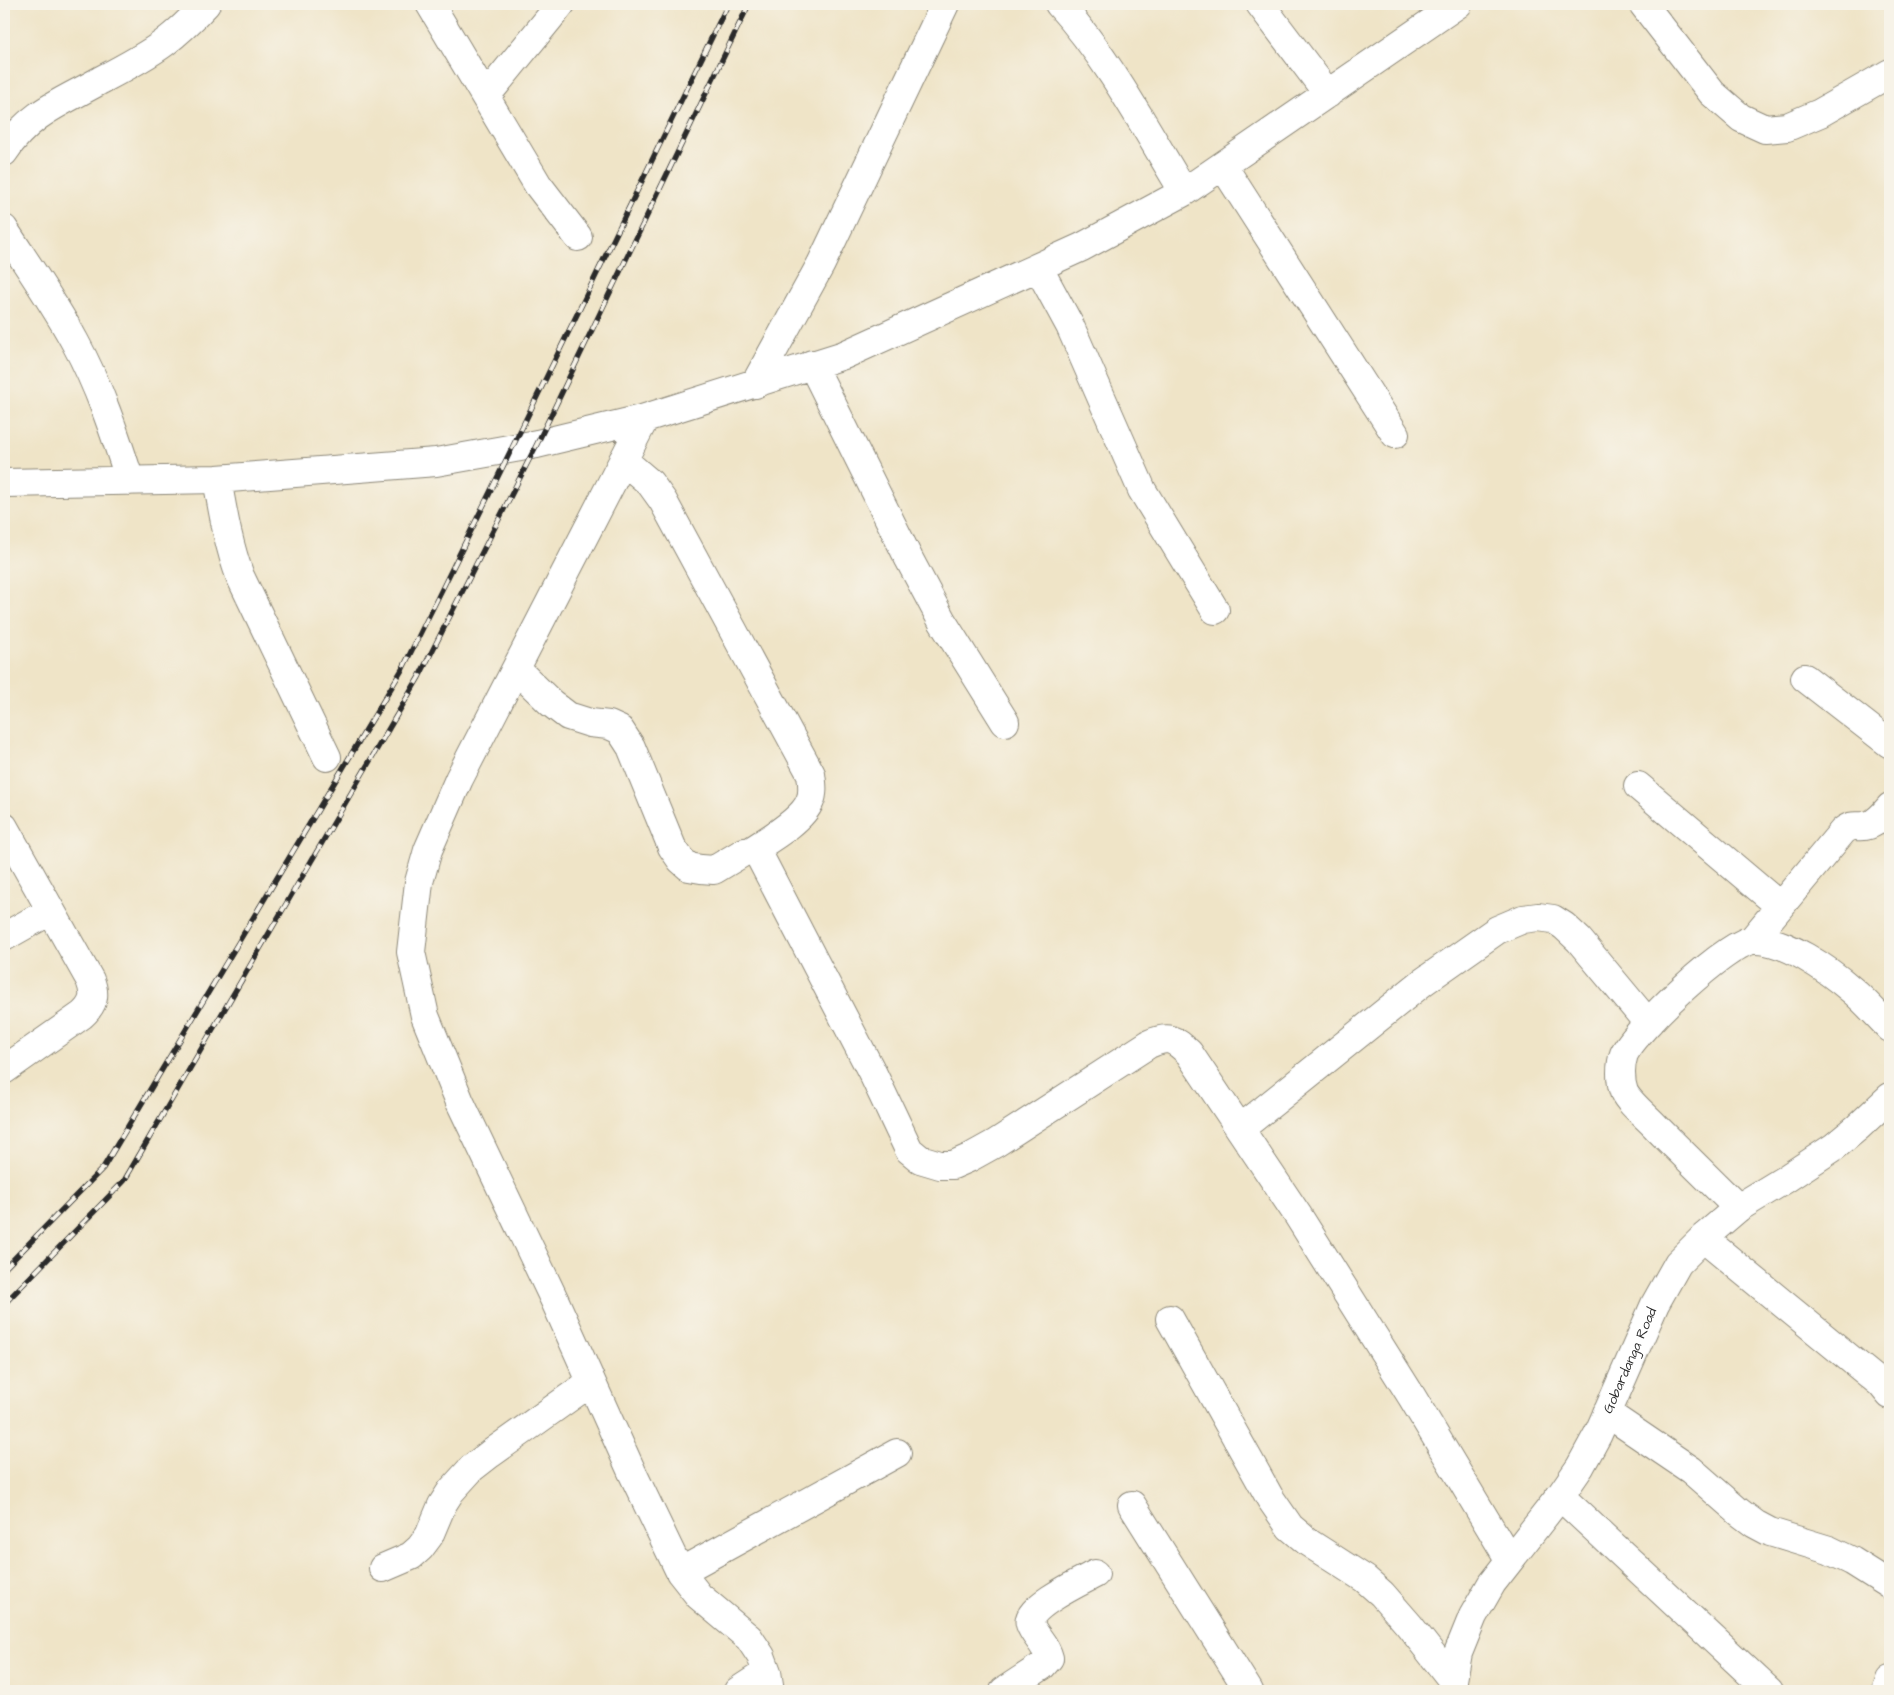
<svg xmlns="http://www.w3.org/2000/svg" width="1894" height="1695" viewBox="0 0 1894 1695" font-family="'Architects Daughter',sans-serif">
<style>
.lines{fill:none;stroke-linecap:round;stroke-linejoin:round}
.minor-casing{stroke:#8d8879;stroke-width:30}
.major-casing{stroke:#8d8879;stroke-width:30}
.minor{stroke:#fff;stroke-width:28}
.major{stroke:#fff;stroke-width:28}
.rail-casing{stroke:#2b2b2b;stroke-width:5.5}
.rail{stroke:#f7f3e8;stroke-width:4;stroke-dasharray:11;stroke-linecap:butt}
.labels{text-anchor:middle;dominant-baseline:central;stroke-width:5;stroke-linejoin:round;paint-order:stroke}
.street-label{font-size:14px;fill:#2b2b2b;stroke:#f7f3e8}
</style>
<rect width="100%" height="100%" fill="#f7f3e8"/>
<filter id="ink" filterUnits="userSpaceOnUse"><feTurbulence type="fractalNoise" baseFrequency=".02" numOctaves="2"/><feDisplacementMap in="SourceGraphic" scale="10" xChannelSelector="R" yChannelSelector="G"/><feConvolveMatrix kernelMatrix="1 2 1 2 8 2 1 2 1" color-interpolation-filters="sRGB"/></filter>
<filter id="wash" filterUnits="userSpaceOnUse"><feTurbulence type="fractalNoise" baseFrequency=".0096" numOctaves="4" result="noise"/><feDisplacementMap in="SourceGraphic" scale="20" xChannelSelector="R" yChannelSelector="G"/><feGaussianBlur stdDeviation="1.12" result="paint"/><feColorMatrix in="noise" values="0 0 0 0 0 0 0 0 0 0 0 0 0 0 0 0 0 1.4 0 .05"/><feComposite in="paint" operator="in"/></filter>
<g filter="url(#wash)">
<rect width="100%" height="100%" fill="#efe4c7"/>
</g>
<g filter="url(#ink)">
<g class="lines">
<defs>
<path id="minor" d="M 430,4 L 538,185 L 578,237
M 1059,4 C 1109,59 1145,128 1184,192
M 1260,4 L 1328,94
M 1643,4 L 1712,93 L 1741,118 L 1765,129 L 1787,127 L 1820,113 L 1890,73
M 486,96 L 561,4
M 4,152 C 30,112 63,102 101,80 C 122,69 145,57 164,43 C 180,31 193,18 206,4
M 1223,166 L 1395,434
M 4,229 C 28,266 54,303 75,342 C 99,386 115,434 130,481
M 1038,267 L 1070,326 L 1142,490 L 1215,610
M 812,364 L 909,559 L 942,621 L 1005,722
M 755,384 L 821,264 L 945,4
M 645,418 L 459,779 L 428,850 L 419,882 L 411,952 L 425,1016 L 460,1102 L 554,1299 L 632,1472 L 680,1572 L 699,1596 L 749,1638 L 761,1656 L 767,1672 L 770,1691
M 623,460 L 650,483 L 663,501 L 811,774 C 812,783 814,792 810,801 C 803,820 768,840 751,851
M 217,479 C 223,512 228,544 240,576 L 327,757
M 4,483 L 217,479 L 436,462 L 537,444 L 645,418 L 844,355 L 1082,247 L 1184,192 L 1458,4
M 516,669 L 551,703 L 568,716 L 590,723 L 609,725 L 620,730 L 631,747 L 672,847 L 681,860 L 689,867 L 701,869 L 714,870 L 744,852 L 751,851 L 759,855 L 873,1074 L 909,1150 L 920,1159 L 940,1165 L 953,1165 L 969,1158 L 996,1143 L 1149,1044 C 1169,1035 1174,1039 1189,1053 L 1297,1214 L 1412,1397 L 1509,1559
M 1805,678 L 1890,744
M 1638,786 L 1780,906
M 4,827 L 90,980 C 96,995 94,1004 82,1015 L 4,1070
M 4,937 L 50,911
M 1752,940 L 1843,831 C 1854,822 1858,829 1869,825 C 1878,822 1884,814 1890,807
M 1240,1129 L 1423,982 L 1497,930 L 1523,919 L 1538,917 L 1553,919 L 1564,926 L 1579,940 L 1648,1023
M 1738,1208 C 1711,1181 1684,1155 1657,1128 C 1648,1118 1629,1103 1624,1092 C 1620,1081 1620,1065 1624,1054 C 1636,1029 1726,943 1753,940 C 1784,938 1830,971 1853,991 C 1866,1002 1878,1016 1890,1028
M 1703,1238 L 1881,1384 L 1890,1395
M 1170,1319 L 1270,1498 L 1290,1527 L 1309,1543 L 1365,1579 L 1382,1594 L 1409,1625 L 1453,1681
M 1607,1413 L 1691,1470 L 1739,1512 L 1755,1524 L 1770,1532 L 1829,1550 L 1852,1561 L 1890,1585
M 1560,1496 L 1769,1691
M 1132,1505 L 1249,1691
M 383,1568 L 411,1556 L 420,1548 L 429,1536 L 442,1505 L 451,1491 L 472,1468 L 490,1454 L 591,1382
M 680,1572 L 897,1453
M 738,1691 L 767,1672
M 1004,1691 L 1042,1666 L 1049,1658 C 1046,1644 1034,1636 1030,1624 C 1024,1608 1082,1581 1095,1574
M 1886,1691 L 1890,1680"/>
<g id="major">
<path id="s1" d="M 1451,1691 L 1458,1653 L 1473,1616 L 1492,1583 L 1560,1496 L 1580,1467 L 1598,1434 L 1655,1304 L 1678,1263 L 1703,1238 L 1738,1208 L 1784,1180 L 1834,1147 L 1858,1127 L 1890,1097"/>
</g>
</defs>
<use href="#minor" class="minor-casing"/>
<use href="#major" class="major-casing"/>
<use href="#minor" class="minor"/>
<use href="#major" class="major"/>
<defs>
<path id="rail" d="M 4,1269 L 103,1168 L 403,668 L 512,448 L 728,4
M 4,1304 L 124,1181 L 419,677 L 537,444 L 749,4"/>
</defs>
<use href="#rail" class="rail-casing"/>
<use href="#rail" class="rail"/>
</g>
</g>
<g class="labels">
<g class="street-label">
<text stroke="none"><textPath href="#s1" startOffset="380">Gobardanga Road</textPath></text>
</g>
</g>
<rect width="1894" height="1695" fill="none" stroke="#f7f3e8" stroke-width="20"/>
</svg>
